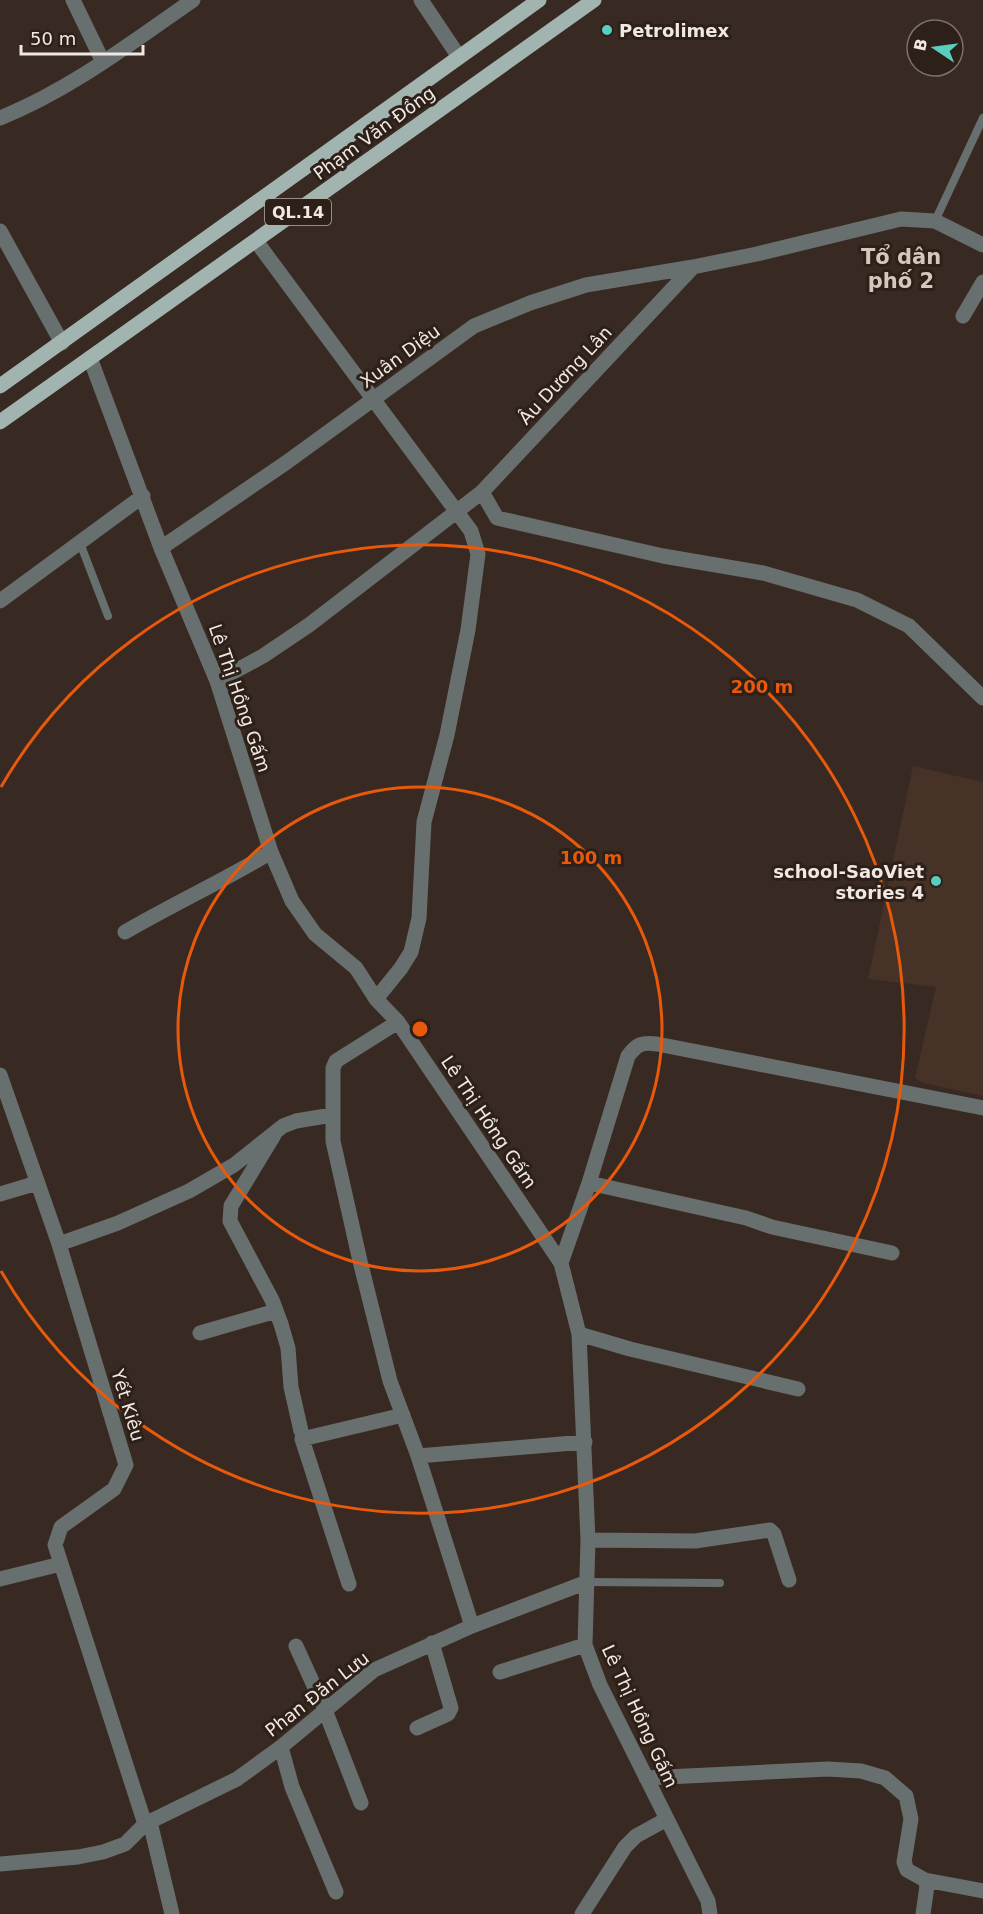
<svg xmlns="http://www.w3.org/2000/svg" width="983" height="1914" viewBox="0 0 983 1914" font-family="'DejaVu Sans',sans-serif">
<style>
.built{fill:#463227}
.lines{fill:none;stroke-linecap:round;stroke-linejoin:round}
.service{stroke:#67706f;stroke-width:8}
.minor{stroke:#67706f;stroke-width:15}
.primary{stroke:#a1b4b0;stroke-width:15}
.ring{fill:none;stroke:#e8590c;stroke-width:3}
.poi-dot{fill:#59cebf;stroke:#2d2018;stroke-width:2}
.labels{text-anchor:middle;dominant-baseline:central;stroke-width:6;stroke-linejoin:round;paint-order:stroke}
.shield{fill:#2d2018;stroke:#b7aca6;stroke-width:1.5}
.shield-label{font-size:16px;font-weight:bold;fill:#f2e8e3}
.poi-label{font-size:18px;font-weight:bold;fill:#f2e8e3;stroke:#2d2018;text-anchor:start}
.street-label{font-size:18px;fill:#f2e8e3;stroke:#2d2018}
.quarter-label{font-size:21px;font-weight:bold;fill:#d8c5bb;stroke:#2d2018}
.centre{fill:#e8590c;stroke:#2d2018;stroke-width:3}
.ring-label{font-size:18px;text-anchor:middle;font-weight:bold;fill:#e8590c;stroke:#2d2018;stroke-width:6;stroke-linejoin:round;paint-order:stroke}
</style>
<rect width="100%" height="100%" fill="#382922"/>
<path class="built" d="M 913,766 L 983,782 L 983,1096 L 923,1083 L 915,1078 L 936,987 L 868,979 Z"/>
<g class="lines">
<path class="service" d="M 935,221 L 983,118
M 80,543 L 108,616
M 587,1582 L 720,1583"/>
<path class="minor" d="M 73,0 L 103,62
M 421,0 L 459,57
M 0,118 C 70,90 131,43 193,0
M 0,231 L 62,343
M 256,241 L 471,531 L 478,554 L 468,630 L 447,735 L 424,822 L 419,918 L 411,952 L 401,968 L 376,999
M 963,316 L 983,282
M 90,358 L 161,548 L 217,681 L 271,852 L 292,901 L 315,934 L 356,968 L 376,999 L 398,1022 L 561,1263 L 579,1334 L 588,1540 L 585,1645 L 600,1685 L 708,1901 L 710,1914
M 482,492 L 497,518 L 663,556 L 763,573 L 857,600 L 909,626 L 983,698
M 161,548 L 287,462 L 474,326 L 530,303 L 586,285 L 693,267
M 0,601 L 143,496
M 217,681 L 263,656 L 309,625 L 482,492 L 693,267 L 757,254 L 901,219 L 935,221 L 983,245
M 125,932 C 173,904 223,881 271,852
M 398,1022 L 336,1061 L 333,1068 L 333,1141 L 360,1261 L 390,1381 L 418,1456 L 472,1626
M 0,1075 L 59,1244 L 126,1465 L 114,1489 L 61,1527 L 55,1545 L 145,1824
M 274,1135 L 231,1206 L 230,1221 L 272,1300 L 281,1324 L 288,1348 L 291,1387 L 301,1431
M 589,1183 L 746,1218 L 772,1227 L 892,1253
M 0,1194 L 37,1183
M 59,1244 L 118,1223 L 189,1191 L 234,1165 L 283,1126 L 296,1121 L 332,1115
M 561,1263 L 589,1183 L 628,1056 C 637,1044 642,1042 657,1044 L 983,1108
M 200,1333 L 276,1311
M 579,1334 L 630,1349 L 798,1389
M 418,1456 L 585,1442
M 588,1540 L 695,1541 L 770,1530 L 774,1534 L 789,1580
M 0,1579 L 61,1564
M 349,1584 L 302,1439 L 403,1415
M 296,1646 L 325,1710 L 361,1803
M 500,1672 L 585,1645
M 417,1728 L 448,1714 L 451,1708 L 432,1643
M 281,1747 L 292,1787 L 336,1892
M 646,1778 L 828,1769 L 861,1771 L 885,1778 L 906,1796 L 911,1819 L 904,1862 L 907,1870 L 925,1880 L 927,1886 L 923,1914
M 150,1822 L 172,1914
M 0,1864 L 78,1857 L 103,1852 L 125,1844 L 145,1824 L 237,1779 L 281,1747 L 374,1670 L 472,1626 L 587,1582
M 925,1880 L 983,1891
M 582,1914 L 625,1847 L 636,1836 L 667,1819"/>
<path class="primary" d="M 0,386 L 539,0
M 0,422 L 594,0"/>
</g>
<g class="ring">
<circle cx="420" cy="1029" r="242"/>
<path d="M1 787A484 484 0 1 1 1 1271"/>
</g>
<g class="poi-dot">
<circle cx="607" cy="30" r="6"/>
<circle cx="936" cy="881" r="6"/>
</g>
<g class="labels">
<rect class="shield" x="265" y="199" width="66" height="26" rx="4.5"/>
<g class="shield-label">
<text x="298" y="212">QL.14</text>
</g>
<g class="poi-label">
<text x="619" y="30">Petrolimex</text>
<text x="924" y="871" text-anchor="end">school-SaoViet<tspan x="924" dy="21">stories 4</tspan></text>
</g>
<g class="street-label">
<text transform="translate(374 133) rotate(-36)">Phạm Văn Đồng</text>
<text transform="translate(400 356) rotate(-36)">Xuân Diệu</text>
<text transform="translate(565 375) rotate(-47)">Âu Dương Lân</text>
<text transform="translate(240 698) rotate(71)">Lê Thị Hồng Gấm</text>
<text transform="translate(489 1122) rotate(56)">Lê Thị Hồng Gấm</text>
<text transform="translate(128 1405) rotate(73)">Yết Kiêu</text>
<text transform="translate(317 1694) rotate(-38)">Phan Đăn Lưu</text>
<text transform="translate(640 1716) rotate(65)">Lê Thị Hồng Gấm</text>
</g>
<g class="quarter-label">
<text x="901" y="257">Tổ dân<tspan x="901" dy="24">phố 2</tspan></text>
</g>
</g>
<circle cx="420" cy="1029" r="9" class="centre"/>
<g class="ring-label">
<text x="762" y="693">200 m</text>
<text x="591" y="864">100 m</text>
</g>
<g transform="translate(935 48) rotate(283)"><circle r="28" fill="#2d2018" stroke="#7c7069" stroke-width="1.5"/>
<path d="M0-4.5L10 22L0 15L-10 22Z" fill="#59cebf"/>
<text y="-9" font-size="16" font-weight="bold" text-anchor="middle" fill="#f2e8e3">B</text>
</g>
<path d="M21 45v9h122v-9" fill="none" stroke="#f2e8e3" stroke-width="3"/>
<text x="30" y="45" font-size="18" fill="#f2e8e3" stroke="#2d2018" stroke-width="4.5" paint-order="stroke">50 m</text>
</svg>
